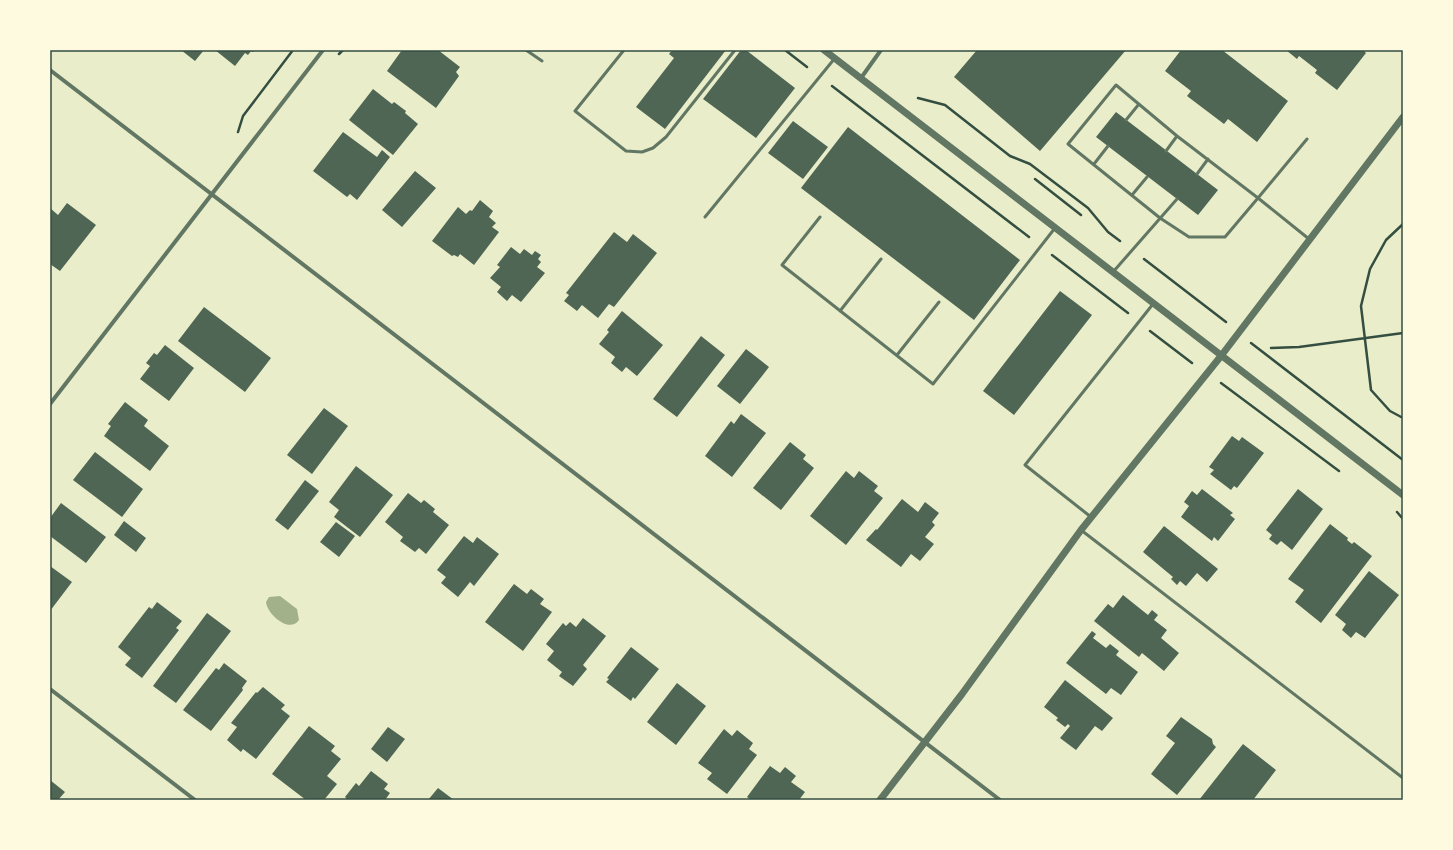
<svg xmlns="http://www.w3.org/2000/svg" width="1453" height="850" viewBox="0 0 1453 850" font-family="Ubuntu,sans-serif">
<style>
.water{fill:#a3b18a}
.building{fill:#4f6655}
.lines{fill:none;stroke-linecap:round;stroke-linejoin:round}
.path{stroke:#344e41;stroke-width:2.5}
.service{stroke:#617663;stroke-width:3}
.minor{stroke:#617663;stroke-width:4}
.tertiary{stroke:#617663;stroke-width:7}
.neatline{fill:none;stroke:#344e41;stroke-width:1.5}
</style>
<rect width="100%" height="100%" fill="#e9edc9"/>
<path class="water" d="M 280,596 L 297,609 L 299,620 C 289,634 267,614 266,602 L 269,597 Z"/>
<path class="building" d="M 181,50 L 204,50 L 195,61 Z
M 215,50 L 255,50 L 253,52 L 251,51 L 248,55 L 245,53 L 235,66 Z
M 402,50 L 438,50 L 460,67 L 456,72 L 459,76 L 436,108 L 387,71 Z
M 672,50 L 726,50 L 665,129 L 636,107 L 674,58 L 669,54 Z
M 741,50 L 746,50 L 795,88 L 756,138 L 703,99 Z
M 977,50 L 1126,50 L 1040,151 L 954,77 Z
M 1181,50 L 1222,50 L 1288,101 L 1257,142 L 1228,119 L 1224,124 L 1187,96 L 1191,91 L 1165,71 Z
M 1286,50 L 1363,50 L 1366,53 L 1337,90 L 1315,73 L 1317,70 L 1299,56 L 1297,59 Z
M 373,89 L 392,104 L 394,102 L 406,111 L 405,113 L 418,124 L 393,155 L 349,120 Z
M 1116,112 L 1218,190 L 1198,215 L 1096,137 Z
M 793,121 L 828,147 L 803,179 L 768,153 Z
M 848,127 L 1020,260 L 974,320 L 801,188 Z
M 343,132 L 377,157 L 382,150 L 390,157 L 357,200 L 350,194 L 347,197 L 313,171 Z
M 415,171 L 436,188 L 402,227 L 382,210 Z
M 480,200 L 493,211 L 489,217 L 496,223 L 492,227 L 499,232 L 474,265 L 460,254 L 458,257 L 454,255 L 452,256 L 432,241 L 458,207 L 466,214 L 470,210 L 472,211 Z
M 67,203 L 96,225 L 60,271 L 50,264 L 50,208 L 58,215 Z
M 614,232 L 627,242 L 633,234 L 657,253 L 614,307 L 609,304 L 598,318 L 582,305 L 577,311 L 564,301 L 569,295 L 566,293 Z
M 511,247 L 520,254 L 524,249 L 532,255 L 535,251 L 541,255 L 538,259 L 541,262 L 537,267 L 545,273 L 521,302 L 512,295 L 507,301 L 497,292 L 501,287 L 490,278 L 500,267 L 497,265 Z
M 1060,291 L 1092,315 L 1014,415 L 983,391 Z
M 204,307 L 271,358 L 245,392 L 178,341 Z
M 622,311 L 663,345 L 637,376 L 626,367 L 622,372 L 611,363 L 615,357 L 599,344 L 609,332 L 607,330 Z
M 701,336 L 725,355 L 677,417 L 653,399 Z
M 165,345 L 194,368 L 169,401 L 140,379 L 150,366 L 146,363 L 154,353 L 157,355 Z
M 746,349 L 769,367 L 740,404 L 717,386 Z
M 125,402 L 148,420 L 144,426 L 169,446 L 150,471 L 104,436 L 111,426 L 108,424 Z
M 324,408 L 348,426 L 312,474 L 287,455 Z
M 741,414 L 766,433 L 732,477 L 705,456 L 731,421 L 734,424 Z
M 1232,436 L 1239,441 L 1242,437 L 1264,453 L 1237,488 L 1234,486 L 1231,490 L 1210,474 L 1214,470 L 1209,467 Z
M 790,442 L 806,455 L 803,459 L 814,468 L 781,510 L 753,488 Z
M 95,452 L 143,489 L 122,517 L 73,480 Z
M 356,466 L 393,495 L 360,537 L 334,517 L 339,510 L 329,502 Z
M 846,471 L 854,478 L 859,471 L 878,486 L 874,491 L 883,498 L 846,545 L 810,516 Z
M 305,480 L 319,491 L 288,530 L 275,520 Z
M 1202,489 L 1233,513 L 1230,515 L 1235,519 L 1218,541 L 1214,537 L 1212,541 L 1181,517 L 1189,506 L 1184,502 L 1192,491 L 1197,495 Z
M 1298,489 L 1323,509 L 1292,550 L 1281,541 L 1277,545 L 1269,539 L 1272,535 L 1266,530 Z
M 408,493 L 421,503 L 424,500 L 435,509 L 433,512 L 449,525 L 426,554 L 419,548 L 415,552 L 400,541 L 403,537 L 385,522 Z
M 902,499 L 918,512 L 925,502 L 939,513 L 932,522 L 935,525 L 925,537 L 934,544 L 920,561 L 911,554 L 901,567 L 866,540 L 876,529 L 877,530 Z
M 61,503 L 106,537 L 86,563 L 50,536 L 50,518 Z
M 124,521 L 146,538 L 136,552 L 114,535 Z
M 336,522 L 355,536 L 339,557 L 320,542 Z
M 1330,524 L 1348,538 L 1347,540 L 1352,544 L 1354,542 L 1372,556 L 1321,623 L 1295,602 L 1304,590 L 1288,579 Z
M 1164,526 L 1218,569 L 1207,582 L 1197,573 L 1186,586 L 1180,581 L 1177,585 L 1171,579 L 1173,577 L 1143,552 Z
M 464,536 L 473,543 L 477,537 L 499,554 L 474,586 L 470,582 L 458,597 L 441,583 L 446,577 L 437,570 Z
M 50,566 L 72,582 L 50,611 Z
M 1369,571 L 1399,595 L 1365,638 L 1356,632 L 1351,638 L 1342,630 L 1346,624 L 1335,615 Z
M 514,584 L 527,594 L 531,589 L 544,599 L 540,604 L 552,612 L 523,651 L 485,622 Z
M 1123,595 L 1148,615 L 1152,610 L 1158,615 L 1154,620 L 1167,630 L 1161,638 L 1179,653 L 1164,671 L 1142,653 L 1139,657 L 1094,621 L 1108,604 L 1113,608 Z
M 157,602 L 182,621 L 176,628 L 179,630 L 142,678 L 125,665 L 131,658 L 118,647 L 149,607 L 152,609 Z
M 207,613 L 231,631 L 176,703 L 153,686 Z
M 583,618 L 606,636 L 583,665 L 587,669 L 573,686 L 559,676 L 562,672 L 547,660 L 554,651 L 546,644 L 563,623 L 566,626 L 570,622 L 576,627 Z
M 1092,631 L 1096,634 L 1093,638 L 1106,648 L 1110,644 L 1119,651 L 1116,655 L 1138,672 L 1121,695 L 1111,688 L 1106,694 L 1066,663 Z
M 631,647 L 659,669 L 635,699 L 633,697 L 631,701 L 606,682 L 609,679 L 607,678 Z
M 224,663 L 247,681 L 242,688 L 243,690 L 211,731 L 183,710 L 216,668 L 219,670 Z
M 1065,680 L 1113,718 L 1102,731 L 1095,726 L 1076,750 L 1060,738 L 1070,726 L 1068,724 L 1065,727 L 1056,720 L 1058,718 L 1044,707 Z
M 677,683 L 706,706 L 676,745 L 647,722 Z
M 263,687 L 285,705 L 281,709 L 290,716 L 256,759 L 243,749 L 241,752 L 227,740 L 237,727 L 231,723 L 256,692 L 257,693 Z
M 1181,717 L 1212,739 L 1213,744 L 1216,747 L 1177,795 L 1151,774 L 1175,743 L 1166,736 Z
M 309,726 L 335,746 L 331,751 L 341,759 L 327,776 L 337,784 L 324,800 L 306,800 L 272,774 Z
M 388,727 L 405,739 L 387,762 L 371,749 Z
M 724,729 L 732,736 L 737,730 L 753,743 L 749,749 L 757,755 L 727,794 L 707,779 L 712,773 L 698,763 Z
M 1243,744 L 1276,770 L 1253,800 L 1199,800 Z
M 770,766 L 780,773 L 785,767 L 796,776 L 791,782 L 805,792 L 799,800 L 751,800 L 747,797 Z
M 371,771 L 388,784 L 384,789 L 390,793 L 385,800 L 348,800 L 345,797 L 356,783 L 359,786 Z
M 50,780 L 65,792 L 58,800 L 50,800 Z
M 438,788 L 454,800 L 428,800 Z"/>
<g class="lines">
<path class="path" d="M 785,50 L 807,67
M 339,54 L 343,50
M 832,86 L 1029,237
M 918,98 L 945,105 L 1010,156 L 1030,164 L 1088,208 L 1108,232 L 1120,241
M 238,132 L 243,116 L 293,50
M 1035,179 L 1081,215
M 1403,224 L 1386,240 L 1370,269 L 1361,306 L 1371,390 L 1390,411 L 1403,418
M 1052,255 L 1128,313
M 1144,259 L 1226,322
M 1150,331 L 1192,363
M 1251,343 L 1403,460
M 1271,348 L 1299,347 L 1403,333
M 1221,383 L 1339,471
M 1397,512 L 1403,519"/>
<path class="service" d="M 526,50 L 542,61
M 624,50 L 575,111 L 626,151 L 642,152 L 653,148 L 666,137 L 735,50
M 1116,85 L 1177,136 L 1258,198 L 1225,237 L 1189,237 L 1160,218 L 1068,144 Z
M 1126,120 L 1139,104
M 1307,139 L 1258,198 L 1309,239
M 1166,151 L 1177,136
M 1094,164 L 1108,146
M 1197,174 L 1208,159
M 1132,195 L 1147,177
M 705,217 L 835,58
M 820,217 L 782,265 L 933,384 L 1055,228
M 1113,272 L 1177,199
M 840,311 L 881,259
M 897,355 L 939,302
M 1091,517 L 1025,465 L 1153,304
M 1081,530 L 1403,778"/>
<path class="minor" d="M 50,70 L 1000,800
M 861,78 L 881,50
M 50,404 L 323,50
M 50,689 L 195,800"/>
<path class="tertiary" d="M 824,50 L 1403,495
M 880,800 L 962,694 L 1081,530 L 1221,356 L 1403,117"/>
</g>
<rect width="1453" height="850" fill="none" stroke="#fefae0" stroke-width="102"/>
<rect x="51" y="51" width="1351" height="748" class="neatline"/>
</svg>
